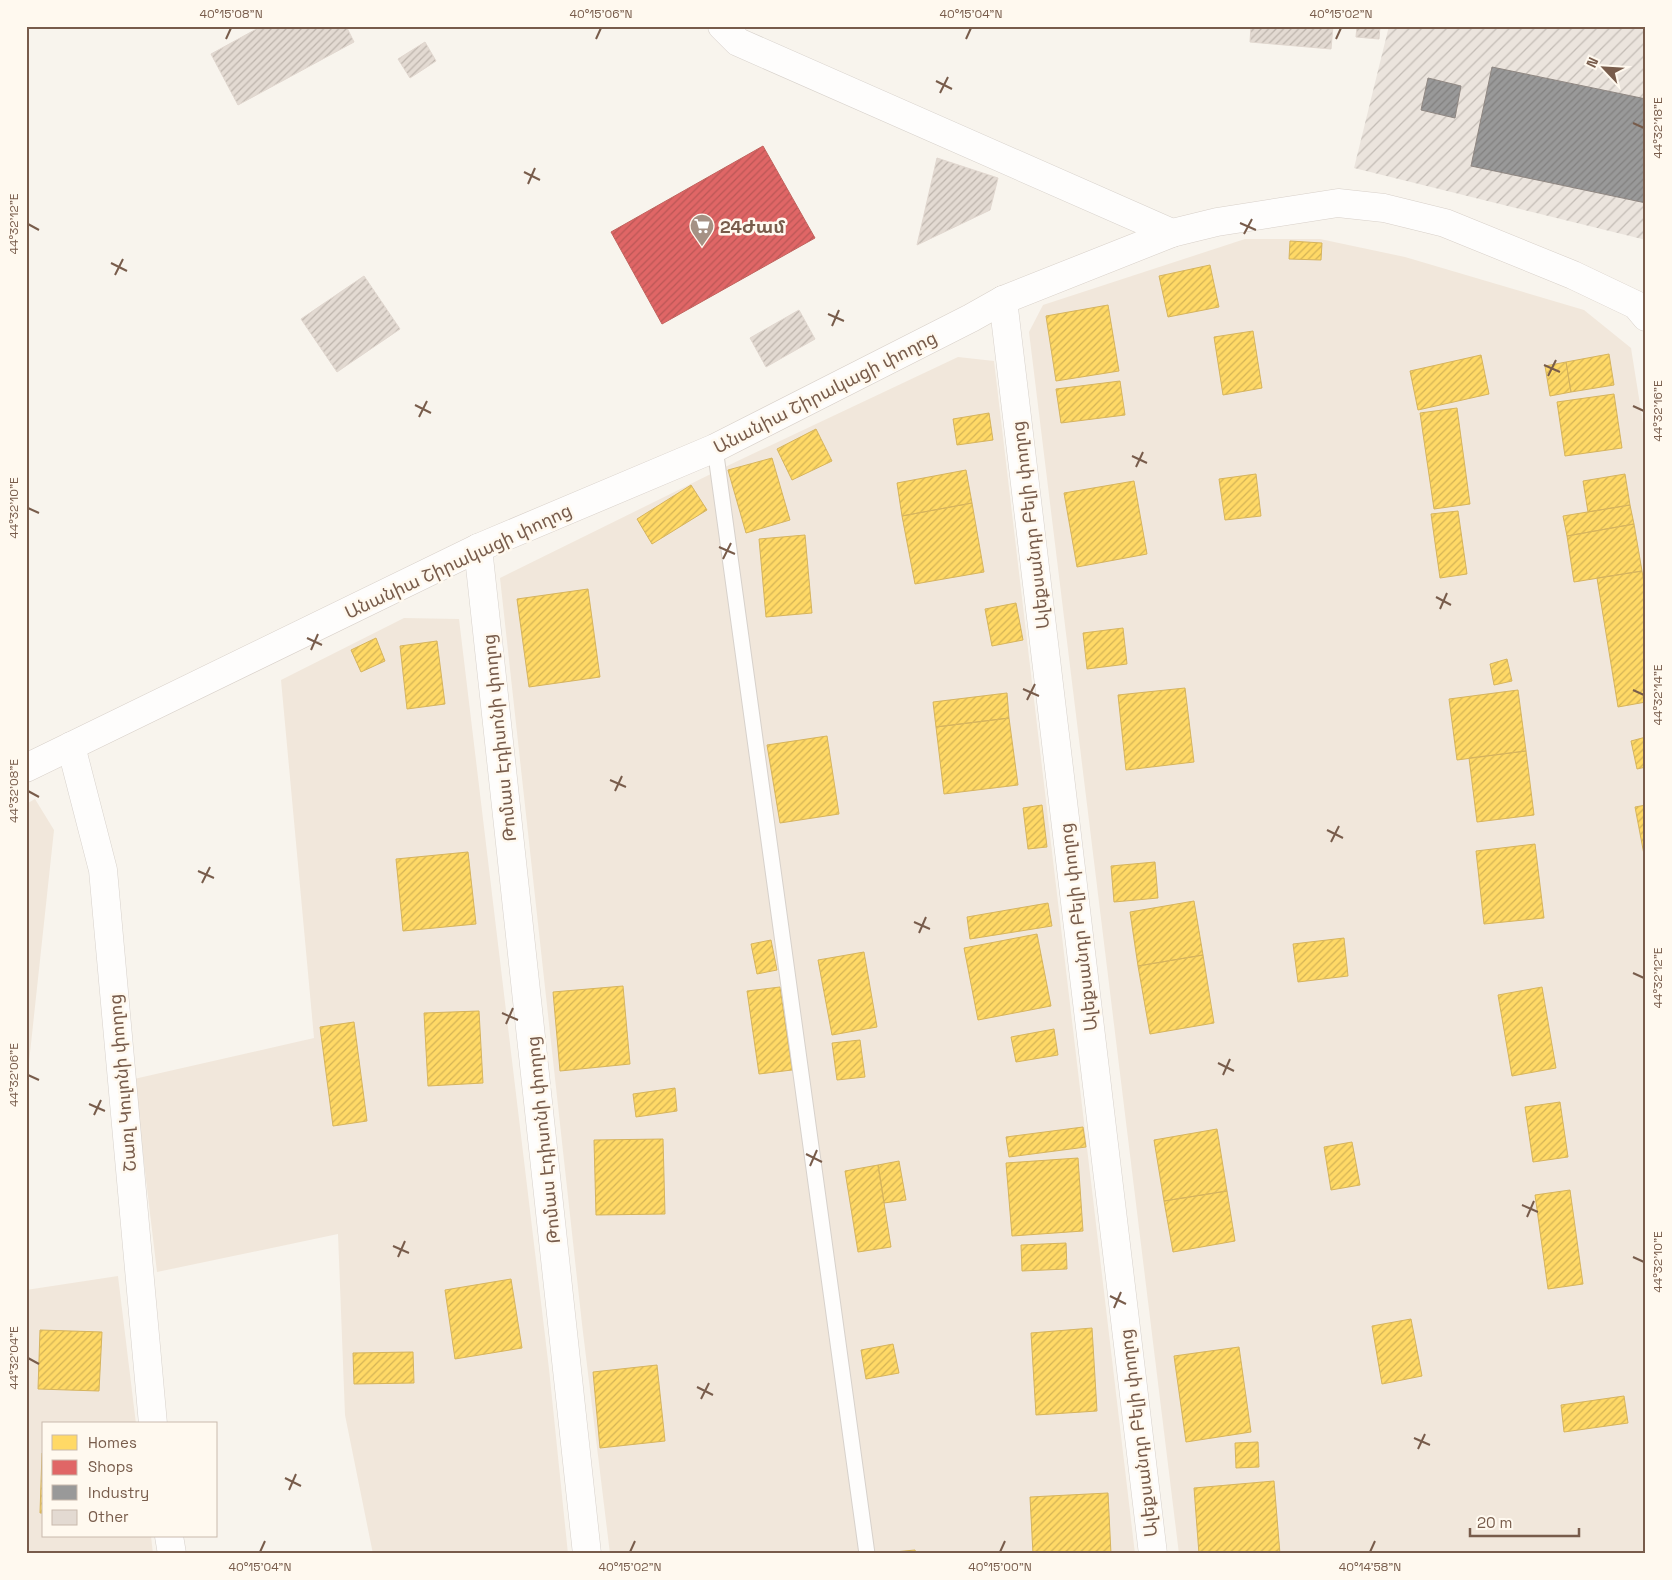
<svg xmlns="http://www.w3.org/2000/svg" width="1672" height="1580" viewBox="0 0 1672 1580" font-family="'Space Grotesk','Noto Sans Armenian',sans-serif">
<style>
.residential{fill:#f1e7db}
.industrial{fill:url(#industrial-furrows)}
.homes{fill:url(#homes-hatch);stroke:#d6b45e}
.shops{fill:url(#shops-hatch);stroke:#c1635e}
.industry{fill:url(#industry-hatch);stroke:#8f8782}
.building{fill:url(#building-hatch);stroke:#e1d7cf}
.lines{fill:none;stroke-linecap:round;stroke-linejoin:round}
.service-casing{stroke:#d7d1cb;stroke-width:17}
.minor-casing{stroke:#d7d1cb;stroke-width:29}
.secondary-casing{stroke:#d8d0c9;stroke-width:29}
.service{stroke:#fefdfc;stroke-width:15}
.minor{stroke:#fefdfc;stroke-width:28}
.secondary{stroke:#fefdfc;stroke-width:28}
.ticks{fill:none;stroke:#785c4b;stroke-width:2}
.labels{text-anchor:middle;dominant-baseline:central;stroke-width:5;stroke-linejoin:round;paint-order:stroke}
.poi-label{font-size:18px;font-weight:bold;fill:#785c4b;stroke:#fff9ef;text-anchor:start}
.street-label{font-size:18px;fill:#785c4b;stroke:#fff9ef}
.neatline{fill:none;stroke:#785c4b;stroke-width:2}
.ticks-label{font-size:12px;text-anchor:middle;fill:#785c4b}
</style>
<defs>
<pattern id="industrial-furrows" width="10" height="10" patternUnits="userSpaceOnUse" patternTransform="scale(1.25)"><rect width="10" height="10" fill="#ebe4dd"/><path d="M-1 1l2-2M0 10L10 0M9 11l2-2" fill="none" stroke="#c3bcb5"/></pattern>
<pattern id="homes-hatch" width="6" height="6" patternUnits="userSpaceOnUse" patternTransform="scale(1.25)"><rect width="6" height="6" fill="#ffd966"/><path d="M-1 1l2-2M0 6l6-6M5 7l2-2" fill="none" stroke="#d3b356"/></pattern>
<pattern id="shops-hatch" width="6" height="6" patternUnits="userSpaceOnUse" patternTransform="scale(1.25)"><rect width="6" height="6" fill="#e06666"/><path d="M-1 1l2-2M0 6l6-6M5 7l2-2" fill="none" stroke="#ba5756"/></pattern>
<pattern id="industry-hatch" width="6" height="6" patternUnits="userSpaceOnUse" patternTransform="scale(1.25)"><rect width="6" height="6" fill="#999"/><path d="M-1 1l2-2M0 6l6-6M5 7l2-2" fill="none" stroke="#82807f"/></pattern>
<pattern id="building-hatch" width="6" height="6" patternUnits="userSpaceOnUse" patternTransform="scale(1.25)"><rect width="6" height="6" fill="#e3dad2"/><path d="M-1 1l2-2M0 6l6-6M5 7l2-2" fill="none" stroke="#bdb4ac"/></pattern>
</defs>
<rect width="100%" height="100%" fill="#f8f4ed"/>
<path class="residential" d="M 1245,239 L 1320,239 L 1405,257 L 1584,310 L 1631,348 L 1646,442 L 1646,1554 L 1179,1554 L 1029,332 L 1043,305 Z
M 958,357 L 994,361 L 1135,1554 L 610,1554 L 582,1324 L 500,578 L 725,467 Z
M 404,618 L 459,619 L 549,1369 L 568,1554 L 373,1554 L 345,1415 L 338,1234 L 157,1272 L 134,1079 L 314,1038 L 281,680 Z
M 35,799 L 54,830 L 26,1090 L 26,804 Z
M 118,1276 L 136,1424 L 44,1424 L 44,1536 L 151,1536 L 153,1554 L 26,1554 L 26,1290 Z"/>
<path class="industrial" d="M 1389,26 L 1646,26 L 1646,240 L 1354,168 Z"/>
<path class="homes" d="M 1290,241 L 1322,243 L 1321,260 L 1289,259 Z
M 1210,265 L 1219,307 L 1168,317 L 1159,276 Z
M 1108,305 L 1119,371 L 1056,381 L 1046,316 Z
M 1253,331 L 1262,388 L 1223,395 L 1214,337 Z
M 1609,354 L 1614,385 L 1571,392 L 1566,362 Z
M 1481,355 L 1489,394 L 1418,410 L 1410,371 Z
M 1566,362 L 1571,392 L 1550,396 L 1545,366 Z
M 1120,381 L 1125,415 L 1061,423 L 1056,389 Z
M 1614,394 L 1622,448 L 1565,456 L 1557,402 Z
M 1457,408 L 1470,504 L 1434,509 L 1420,413 Z
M 989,413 L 993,440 L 957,445 L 953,419 Z
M 816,429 L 832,461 L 792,480 L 777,449 Z
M 772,458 L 790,520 L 746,533 L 728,470 Z
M 966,470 L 972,503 L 902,516 L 897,483 Z
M 1256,474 L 1261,516 L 1225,520 L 1219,479 Z
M 1625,474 L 1630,505 L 1588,512 L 1583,481 Z
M 1134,481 L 1147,554 L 1077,567 L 1064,493 Z
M 691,485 L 707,510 L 652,544 L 637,519 Z
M 972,503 L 984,572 L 915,584 L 902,516 Z
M 1630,505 L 1634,524 L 1567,536 L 1563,516 Z
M 1458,511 L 1467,574 L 1440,578 L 1431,514 Z
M 1634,524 L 1642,571 L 1574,582 L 1567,536 Z
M 805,535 L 812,613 L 766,617 L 759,539 Z
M 1642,571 L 1646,596 L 1646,702 L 1618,707 L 1597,578 Z
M 588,589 L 600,677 L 529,687 L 517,599 Z
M 1016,603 L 1023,640 L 992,646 L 985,609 Z
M 1123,628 L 1127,664 L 1087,669 L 1083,633 Z
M 376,638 L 385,661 L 361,672 L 351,650 Z
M 437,641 L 445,704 L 407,709 L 400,646 Z
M 1507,659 L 1512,681 L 1494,685 L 1490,664 Z
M 1185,688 L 1194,762 L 1126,770 L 1118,695 Z
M 1518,690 L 1526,751 L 1457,760 L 1449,699 Z
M 1007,693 L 1009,718 L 936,727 L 933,702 Z
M 1009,718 L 1018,785 L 944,794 L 936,727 Z
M 827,736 L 839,814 L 780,823 L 767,745 Z
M 1646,737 L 1646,767 L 1637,769 L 1631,741 Z
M 1526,751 L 1534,815 L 1477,822 L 1469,758 Z
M 1042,805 L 1047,847 L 1028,849 L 1023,808 Z
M 1646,805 L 1646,865 L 1635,807 Z
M 1535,844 L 1544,918 L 1484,924 L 1476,851 Z
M 468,852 L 476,924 L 403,931 L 396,859 Z
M 1155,862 L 1158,898 L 1114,902 L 1111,866 Z
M 1194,901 L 1203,955 L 1138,966 L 1130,912 Z
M 1048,903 L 1052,926 L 970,939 L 967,917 Z
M 1037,934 L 1051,1006 L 978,1020 L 964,948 Z
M 1344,938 L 1348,976 L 1298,982 L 1293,944 Z
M 771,940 L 777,970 L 757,974 L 751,944 Z
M 864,952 L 877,1027 L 832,1035 L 818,960 Z
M 1203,955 L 1214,1023 L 1150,1034 L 1138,966 Z
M 623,986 L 630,1064 L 560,1071 L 553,992 Z
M 780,987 L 792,1070 L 759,1074 L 747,991 Z
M 1542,987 L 1556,1068 L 1512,1076 L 1498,995 Z
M 479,1011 L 483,1083 L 428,1086 L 424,1013 Z
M 354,1022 L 367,1121 L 333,1126 L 320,1027 Z
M 1054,1029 L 1058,1055 L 1016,1062 L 1011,1037 Z
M 860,1040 L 865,1077 L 837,1080 L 832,1043 Z
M 675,1088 L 677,1111 L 636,1117 L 633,1094 Z
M 1560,1102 L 1568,1157 L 1533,1162 L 1525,1107 Z
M 1083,1127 L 1086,1147 L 1009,1157 L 1006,1137 Z
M 1217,1129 L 1227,1191 L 1164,1201 L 1154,1140 Z
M 663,1139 L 665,1214 L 596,1215 L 594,1140 Z
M 1352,1142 L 1360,1185 L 1331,1190 L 1324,1147 Z
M 1078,1158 L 1083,1231 L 1012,1236 L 1006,1163 Z
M 899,1161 L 906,1200 L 884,1203 L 878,1165 Z
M 878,1165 L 891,1247 L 858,1252 L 845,1171 Z
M 1570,1190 L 1583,1284 L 1548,1289 L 1535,1195 Z
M 1227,1191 L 1235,1241 L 1173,1252 L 1164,1201 Z
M 1066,1243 L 1067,1269 L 1022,1271 L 1021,1245 Z
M 511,1279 L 522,1348 L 455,1359 L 445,1290 Z
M 1411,1319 L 1422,1376 L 1382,1384 L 1372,1326 Z
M 1092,1328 L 1097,1411 L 1036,1415 L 1031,1333 Z
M 40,1330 L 102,1332 L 99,1391 L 38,1389 Z
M 893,1344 L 899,1373 L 866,1379 L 861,1350 Z
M 1239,1347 L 1251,1432 L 1186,1442 L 1174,1356 Z
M 413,1352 L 414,1383 L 354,1384 L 353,1353 Z
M 657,1365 L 665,1441 L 600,1448 L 593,1372 Z
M 1624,1396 L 1628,1423 L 1564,1432 L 1561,1405 Z
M 1258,1442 L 1259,1467 L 1236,1468 L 1235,1443 Z
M 42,1453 L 44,1453 L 44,1513 L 40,1513 Z
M 1274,1481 L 1280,1554 L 1199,1554 L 1194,1488 Z
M 1108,1493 L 1111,1554 L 1033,1554 L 1030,1497 Z
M 915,1550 L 916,1554 L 884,1554 L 884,1553 Z"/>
<path class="shops" d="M 763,146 L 815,238 L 662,324 L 611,232 Z"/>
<path class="industry" d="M 1492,67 L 1646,99 L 1646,203 L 1471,166 Z
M 1428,78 L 1461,86 L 1455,118 L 1421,110 Z"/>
<path class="building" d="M 262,26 L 346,26 L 354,42 L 238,105 L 211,54 Z
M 1251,26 L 1333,26 L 1331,49 L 1250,42 Z
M 1357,26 L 1380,26 L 1379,39 L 1356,37 Z
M 425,42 L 436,61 L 410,78 L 398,59 Z
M 937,158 L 998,178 L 990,210 L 917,245 Z
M 364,276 L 400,329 L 337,372 L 301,319 Z
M 799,310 L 815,339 L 766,367 L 750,338 Z"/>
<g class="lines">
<defs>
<path id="service" d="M 715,448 L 867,1554"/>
<path id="minor" d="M 722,26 L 738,42 L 1172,233
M 1003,300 L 1153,1554
M 478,548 L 587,1554
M 71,746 L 103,870 L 153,1424
M 169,1536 L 172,1554"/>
<path id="secondary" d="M 26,768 L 478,548 L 715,448 L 971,318 L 1003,300 L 1172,233 L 1217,222 L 1338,203 L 1384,208 L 1445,223 L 1573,275 L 1636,305 L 1646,317"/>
</defs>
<use href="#service" class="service-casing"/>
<use href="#minor" class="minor-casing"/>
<use href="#secondary" class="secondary-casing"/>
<use href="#service" class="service"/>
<use href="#minor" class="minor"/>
<use href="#secondary" class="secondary"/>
</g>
<path class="ticks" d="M 226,39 L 231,28M 596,39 L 601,28M 966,39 L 971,28M 1336,39 L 1341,28M 936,81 L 952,89M 940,93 L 948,77M 1633,123 L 1644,128M 524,172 L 540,180M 528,184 L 535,168M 1240,223 L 1256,230M 28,224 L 39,230M 1244,234 L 1252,219M 111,263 L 127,271M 115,275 L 123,259M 828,314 L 844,321M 832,326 L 839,310M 1544,365 L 1560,372M 1548,376 L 1556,360M 415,405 L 431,413M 1633,406 L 1644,411M 419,417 L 427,401M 1132,456 L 1147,463M 1136,467 L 1143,452M 28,508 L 39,513M 719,547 L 735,554M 723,559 L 731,543M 1436,597 L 1451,605M 1440,609 L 1447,593M 307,638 L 322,645M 311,650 L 318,634M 1023,689 L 1039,696M 1633,690 L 1644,695M 1027,700 L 1035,684M 610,780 L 626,787M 28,791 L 39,797M 615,791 L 622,776M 1327,830 L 1343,838M 1331,842 L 1339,826M 198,871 L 214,878M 202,883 L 210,867M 914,922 L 930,929M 919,933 L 926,917M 1633,973 L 1644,978M 502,1013 L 518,1020M 506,1024 L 513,1008M 1218,1063 L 1234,1071M 28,1075 L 39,1080M 1223,1075 L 1230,1059M 89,1104 L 105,1111M 94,1115 L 101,1100M 806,1154 L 822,1162M 810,1166 L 817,1150M 1522,1205 L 1538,1212M 1527,1217 L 1534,1201M 393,1246 L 409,1253M 398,1257 L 405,1241M 1633,1257 L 1644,1262M 1110,1296 L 1126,1304M 1114,1308 L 1121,1292M 28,1358 L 39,1364M 697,1387 L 713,1395M 701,1399 L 709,1383M 1414,1438 L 1430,1445M 1418,1449 L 1425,1434M 285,1478 L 301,1486M 289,1490 L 296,1474M 260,1552 L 265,1541M 630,1552 L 635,1541M 1000,1552 L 1005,1541M 1370,1552 L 1375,1541"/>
<defs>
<symbol id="supermarket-pin" viewBox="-11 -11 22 30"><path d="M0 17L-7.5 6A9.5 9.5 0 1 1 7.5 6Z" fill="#a59184" stroke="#fff9ef"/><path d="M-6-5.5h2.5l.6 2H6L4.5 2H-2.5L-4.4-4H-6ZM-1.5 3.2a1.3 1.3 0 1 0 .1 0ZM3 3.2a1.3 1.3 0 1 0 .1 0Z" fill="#fff"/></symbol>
</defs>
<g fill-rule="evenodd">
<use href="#supermarket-pin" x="688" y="212" width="28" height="38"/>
</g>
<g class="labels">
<g class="poi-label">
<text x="720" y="226">24Ժամ</text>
</g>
<g class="street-label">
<text transform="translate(825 392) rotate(-27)">Անանիա Շիրակացի փողոց</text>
<text transform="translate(1030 525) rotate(-97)">Ալեքսանդր Բելի փողոց</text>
<text transform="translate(458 561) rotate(-25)">Անանիա Շիրակացի փողոց</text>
<text transform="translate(499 738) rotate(-96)">Թոմաս Էդիսոնի փողոց</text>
<text transform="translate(1078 927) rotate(-97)">Ալեքսանդր Բելի փողոց</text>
<text transform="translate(122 1083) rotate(-95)">Շառլ Կուլոնի փողոց</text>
<text transform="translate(543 1140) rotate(-96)">Թոմաս Էդիսոնի փողոց</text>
<text transform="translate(1138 1433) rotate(-97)">Ալեքսանդր Բելի փողոց</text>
</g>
</g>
<rect width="1672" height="1580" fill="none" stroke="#fff9ef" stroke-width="55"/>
<rect x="42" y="1422" width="175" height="115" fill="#fff9ef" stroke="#c9baad"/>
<rect x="52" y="1435" width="25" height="15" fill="#ffd966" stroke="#c9baad"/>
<text x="88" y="1448" font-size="15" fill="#785c4b">Homes</text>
<rect x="52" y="1460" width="25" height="15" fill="#e06666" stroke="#c9baad"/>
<text x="88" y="1472" font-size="15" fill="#785c4b">Shops</text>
<rect x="52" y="1485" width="25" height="15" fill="#999999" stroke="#c9baad"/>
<text x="88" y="1498" font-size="15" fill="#785c4b">Industry</text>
<rect x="52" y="1510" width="25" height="15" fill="#e3dad2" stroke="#c9baad"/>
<text x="88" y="1522" font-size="15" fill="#785c4b">Other</text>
<g transform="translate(1604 68) rotate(295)" stroke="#fff9ef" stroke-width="4" paint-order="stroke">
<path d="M0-4L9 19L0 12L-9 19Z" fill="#785c4b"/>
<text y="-8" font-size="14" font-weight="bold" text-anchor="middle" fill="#785c4b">N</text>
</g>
<path d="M1470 1528v8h109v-8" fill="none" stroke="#785c4b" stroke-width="2.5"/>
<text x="1477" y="1528" font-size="15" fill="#785c4b" stroke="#fff9ef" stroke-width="4" paint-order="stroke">20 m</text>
<rect x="28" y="28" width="1616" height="1524" class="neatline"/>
<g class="ticks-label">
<text x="231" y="18">40°15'08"N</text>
<text x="601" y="18">40°15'06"N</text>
<text x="971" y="18">40°15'04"N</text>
<text x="1341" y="18">40°15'02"N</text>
<text transform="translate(1658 128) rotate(-90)" y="4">44°32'18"E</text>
<text transform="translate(14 224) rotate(-90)" y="4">44°32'12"E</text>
<text transform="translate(1658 411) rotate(-90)" y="4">44°32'16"E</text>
<text transform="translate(14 508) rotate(-90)" y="4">44°32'10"E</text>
<text transform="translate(1658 695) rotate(-90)" y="4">44°32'14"E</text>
<text transform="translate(14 791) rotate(-90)" y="4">44°32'08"E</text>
<text transform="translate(1658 978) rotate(-90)" y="4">44°32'12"E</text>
<text transform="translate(14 1075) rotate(-90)" y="4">44°32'06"E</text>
<text transform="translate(1658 1262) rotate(-90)" y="4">44°32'10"E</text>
<text transform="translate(14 1358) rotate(-90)" y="4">44°32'04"E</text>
<text x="260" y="1571">40°15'04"N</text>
<text x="630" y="1571">40°15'02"N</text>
<text x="1000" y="1571">40°15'00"N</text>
<text x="1370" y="1571">40°14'58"N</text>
</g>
</svg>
